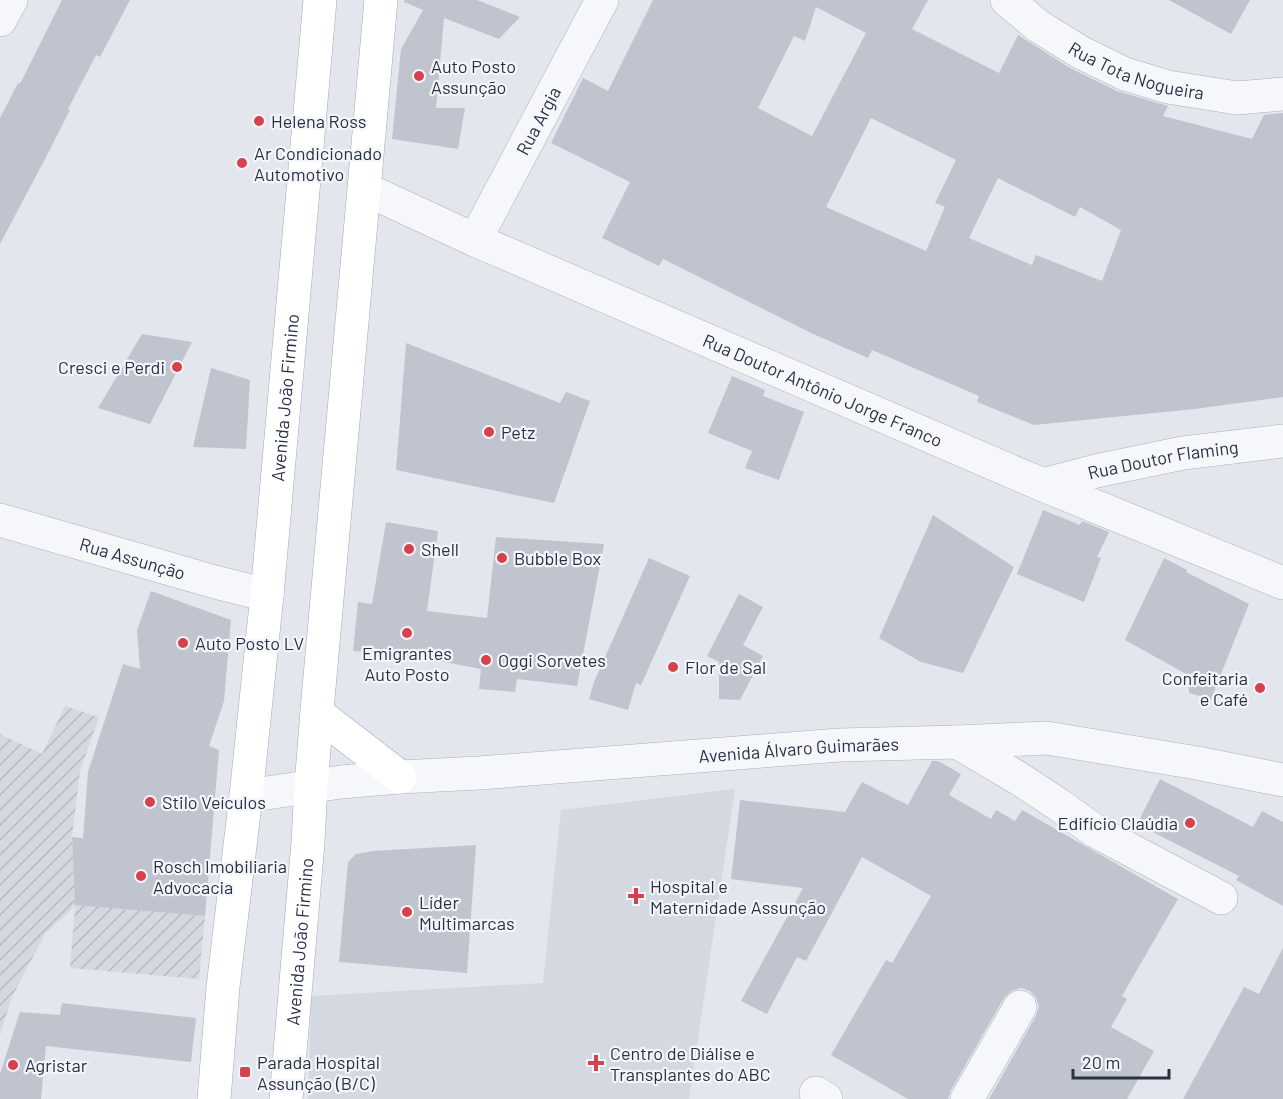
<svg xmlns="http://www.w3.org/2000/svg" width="1283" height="1099" viewBox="0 0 1283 1099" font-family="Barlow,sans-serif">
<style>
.built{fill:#d4d8e1}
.industrial{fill:url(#industrial-furrows)}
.building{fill:#c0c4cf;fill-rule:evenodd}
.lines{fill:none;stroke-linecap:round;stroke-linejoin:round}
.minor-casing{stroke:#abb0ba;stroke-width:34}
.major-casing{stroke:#a1a9b8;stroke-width:34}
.minor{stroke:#f6f7fa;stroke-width:33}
.major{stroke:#fff;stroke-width:33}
.poi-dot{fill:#d6424c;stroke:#f3f5f9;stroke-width:2}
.labels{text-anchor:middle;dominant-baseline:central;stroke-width:4.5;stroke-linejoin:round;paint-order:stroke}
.poi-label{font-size:18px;fill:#293145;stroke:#f3f5f9;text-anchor:start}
.street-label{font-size:18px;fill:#293145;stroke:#f3f5f9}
</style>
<defs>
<pattern id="industrial-furrows" width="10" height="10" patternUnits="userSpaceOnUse" patternTransform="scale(1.5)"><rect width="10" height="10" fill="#d4d8e1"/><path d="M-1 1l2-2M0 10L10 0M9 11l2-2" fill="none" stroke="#b6bac2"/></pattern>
</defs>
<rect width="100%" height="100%" fill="#e3e6ec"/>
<path class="built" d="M 735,789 L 689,1099 L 308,1099 L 311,996 L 543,983 L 561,810 Z"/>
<path class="industrial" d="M 65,706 L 99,717 L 80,771 L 72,837 L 75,905 L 205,916 L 199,979 L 70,968 L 75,906 L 45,934 L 12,997 L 0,1035 L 0,734 L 42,754 Z"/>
<path class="building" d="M 62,0 L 130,0 L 100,57 L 96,55 L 68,109 L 70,110 L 44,161 L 0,244 L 0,118 L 18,83 L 20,84 Z
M 404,0 L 477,0 L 520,17 L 499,39 L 444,18 L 436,108 L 465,108 L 458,149 L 392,139 L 401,49 L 423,10 L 404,2 Z
M 653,0 L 928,0 L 912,29 L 999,73 L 1018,35 L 1070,68 L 1117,91 L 1168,106 L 1163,116 L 1252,139 L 1264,115 L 1283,113 L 1283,397 L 1195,409 L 1034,425 L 977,402 L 979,396 L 872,350 L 868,358 L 811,333 L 663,259 L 659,266 L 602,238 L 630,182 L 551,143 L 583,78 L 608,91 ZM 816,7 L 866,33 L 812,136 L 758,108 L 794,36 L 805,41 ZM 871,118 L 956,160 L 935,203 L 945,207 L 926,251 L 826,207 ZM 998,178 L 1075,217 L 1080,207 L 1121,230 L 1102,281 L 1036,255 L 1032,265 L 969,238 Z
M 1169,0 L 1250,0 L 1231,34 Z
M 142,334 L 192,342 L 150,424 L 98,408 Z
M 406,343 L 560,403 L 566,392 L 590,401 L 554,503 L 396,470 Z
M 211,368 L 250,380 L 246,449 L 193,447 Z
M 732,376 L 765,390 L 763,396 L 804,412 L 779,480 L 745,468 L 752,451 L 708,433 Z
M 1043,510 L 1080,525 L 1082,521 L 1109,532 L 1097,557 L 1101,558 L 1084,602 L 1017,574 Z
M 933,515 L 1014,567 L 963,673 L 921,662 L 879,638 Z
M 386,522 L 438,531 L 427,611 L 487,618 L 496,537 L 604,544 L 577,686 L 517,679 L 515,692 L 479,689 L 481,669 L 413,656 L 353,651 L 358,602 L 372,604 Z
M 649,558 L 690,576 L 641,685 L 636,683 L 628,710 L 589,699 L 594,682 Z
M 1164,558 L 1187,570 L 1186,572 L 1249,604 L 1211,699 L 1189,693 L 1188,675 L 1125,640 Z
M 151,591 L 231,620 L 224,701 L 209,746 L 219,750 L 205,916 L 75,905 L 72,837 L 83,838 L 88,772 L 123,664 L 140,669 L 137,630 Z
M 739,594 L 763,607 L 743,645 L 763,656 L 740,700 L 719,699 L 719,662 L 707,656 Z
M 932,761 L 938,761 L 961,774 L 949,795 L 991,819 L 996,810 L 1015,821 L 1022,810 L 1178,899 L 1122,996 L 1127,999 L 1111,1027 L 1154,1051 L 1127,1099 L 989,1099 L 1036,1016 L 1039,1006 L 1036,998 L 1030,991 L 1021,988 L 1011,991 L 1004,998 L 951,1090 L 948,1099 L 908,1099 L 831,1055 L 886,960 L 892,963 L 931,896 L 862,857 L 806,961 L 797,957 L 767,1014 L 741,1001 L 803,888 L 731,879 L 740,800 L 845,812 L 862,782 L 908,805 Z
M 1160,779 L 1253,827 L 1262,811 L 1283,822 L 1283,906 L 1236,880 L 1239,876 L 1137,824 Z
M 476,845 L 467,973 L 339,962 L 348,862 L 356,854 L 373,851 Z
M 1283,948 L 1283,1099 L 1183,1099 L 1244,987 L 1259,994 Z
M 62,1003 L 196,1018 L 191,1062 L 46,1046 L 41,1099 L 0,1099 L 0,1074 L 20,1012 L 60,1015 Z"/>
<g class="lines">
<defs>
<g id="minor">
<path id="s1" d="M 1007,0 L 1038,26 L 1080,52 L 1125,74 L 1168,87 L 1237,98 L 1283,94"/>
<path d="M 0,20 L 11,0"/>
<path id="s2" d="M 365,189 L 475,240 L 1043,485 L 1283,583"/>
<path id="s3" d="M 475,240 L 602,0"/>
<path id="s4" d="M 1043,485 L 1096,471 L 1183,453 L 1283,441"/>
<path id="s5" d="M 0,520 L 215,582 L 267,595"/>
<path d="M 957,742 L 1018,778 L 1059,805 L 1095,831 L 1221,898"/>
<path id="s6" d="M 246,796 L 341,782 L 400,777 L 479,773 L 840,745 L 957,742 L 1047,738 L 1197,763 L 1283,780"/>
<path d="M 816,1093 L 826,1099"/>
<path d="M 967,1099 L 1020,1007"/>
</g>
<g id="major">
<path d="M 317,713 L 400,777"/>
<path id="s7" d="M 214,1099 L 223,987 L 246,796 L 267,595 L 320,0"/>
<path id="s8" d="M 286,1099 L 308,842 L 311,786 L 318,699 L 381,0"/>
</g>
</defs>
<use href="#minor" class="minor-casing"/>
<use href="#major" class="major-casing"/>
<use href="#minor" class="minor"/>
<use href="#major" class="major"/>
</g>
<g class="poi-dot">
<circle cx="419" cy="76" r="6"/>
<circle cx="259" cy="121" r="6"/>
<circle cx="242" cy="163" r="6"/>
<circle cx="177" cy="367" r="6"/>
<circle cx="489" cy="432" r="6"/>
<circle cx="409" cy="549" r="6"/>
<circle cx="502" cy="558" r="6"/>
<circle cx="407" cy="633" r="6"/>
<circle cx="183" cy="643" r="6"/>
<circle cx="486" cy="660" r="6"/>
<circle cx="673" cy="667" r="6"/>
<circle cx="1260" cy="688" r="6"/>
<circle cx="150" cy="802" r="6"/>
<circle cx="1190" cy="823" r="6"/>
<circle cx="141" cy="876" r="6"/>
<path d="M633 887h6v6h6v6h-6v6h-6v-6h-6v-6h6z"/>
<circle cx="407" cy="912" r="6"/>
<path d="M593 1054h6v6h6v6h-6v6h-6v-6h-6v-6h6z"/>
<circle cx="13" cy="1065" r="6"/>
<rect x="239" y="1066" width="12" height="12" rx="3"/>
</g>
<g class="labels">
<g class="poi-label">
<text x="431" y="66">Auto Posto<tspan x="431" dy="21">Assunção</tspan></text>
<text x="271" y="121">Helena Ross</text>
<text x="254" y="153">Ar Condicionado<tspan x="254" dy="21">Automotivo</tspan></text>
<text x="165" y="367" text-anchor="end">Cresci e Perdi</text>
<text x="501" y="432">Petz</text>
<text x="421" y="549">Shell</text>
<text x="514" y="558">Bubble Box</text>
<text x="195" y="643">Auto Posto LV</text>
<text x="407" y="653" text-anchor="middle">Emigrantes<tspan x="407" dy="21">Auto Posto</tspan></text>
<text x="498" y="660">Oggi Sorvetes</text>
<text x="685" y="667">Flor de Sal</text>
<text x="1248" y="678" text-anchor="end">Confeitaria<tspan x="1248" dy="21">e Café</tspan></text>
<text x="162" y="802">Stilo Veículos</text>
<text x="1178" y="823" text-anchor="end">Edifício Claúdia</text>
<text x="153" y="866">Rosch Imobiliaria<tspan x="153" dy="21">Advocacia</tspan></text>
<text x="650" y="886">Hospital e<tspan x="650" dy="21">Maternidade Assunção</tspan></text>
<text x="419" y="902">Líder<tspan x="419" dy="21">Multimarcas</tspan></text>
<text x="610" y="1053">Centro de Diálise e<tspan x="610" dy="21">Transplantes do ABC</tspan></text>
<text x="257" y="1062">Parada Hospital<tspan x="257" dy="21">Assunção (B/C)</tspan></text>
<text x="25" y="1065">Agristar</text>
</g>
<g class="street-label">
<text stroke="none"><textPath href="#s1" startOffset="150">Rua Tota Nogueira</textPath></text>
<text stroke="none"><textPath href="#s3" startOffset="135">Rua Argia</textPath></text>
<text stroke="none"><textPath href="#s2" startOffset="500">Rua Doutor Antônio Jorge Franco</textPath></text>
<text stroke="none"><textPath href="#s7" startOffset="705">Avenida João Firmino</textPath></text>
<text stroke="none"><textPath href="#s4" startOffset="123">Rua Doutor Flaming</textPath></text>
<text stroke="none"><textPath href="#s5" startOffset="138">Rua Assunção</textPath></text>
<text stroke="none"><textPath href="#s6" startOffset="555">Avenida Álvaro Guimarães</textPath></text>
<text stroke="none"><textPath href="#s8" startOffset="158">Avenida João Firmino</textPath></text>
</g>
</g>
<path d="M1073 1069v9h96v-9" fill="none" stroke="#293145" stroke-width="3"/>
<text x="1082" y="1069" font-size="18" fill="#293145" stroke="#f3f5f9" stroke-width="4.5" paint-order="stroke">20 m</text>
</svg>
